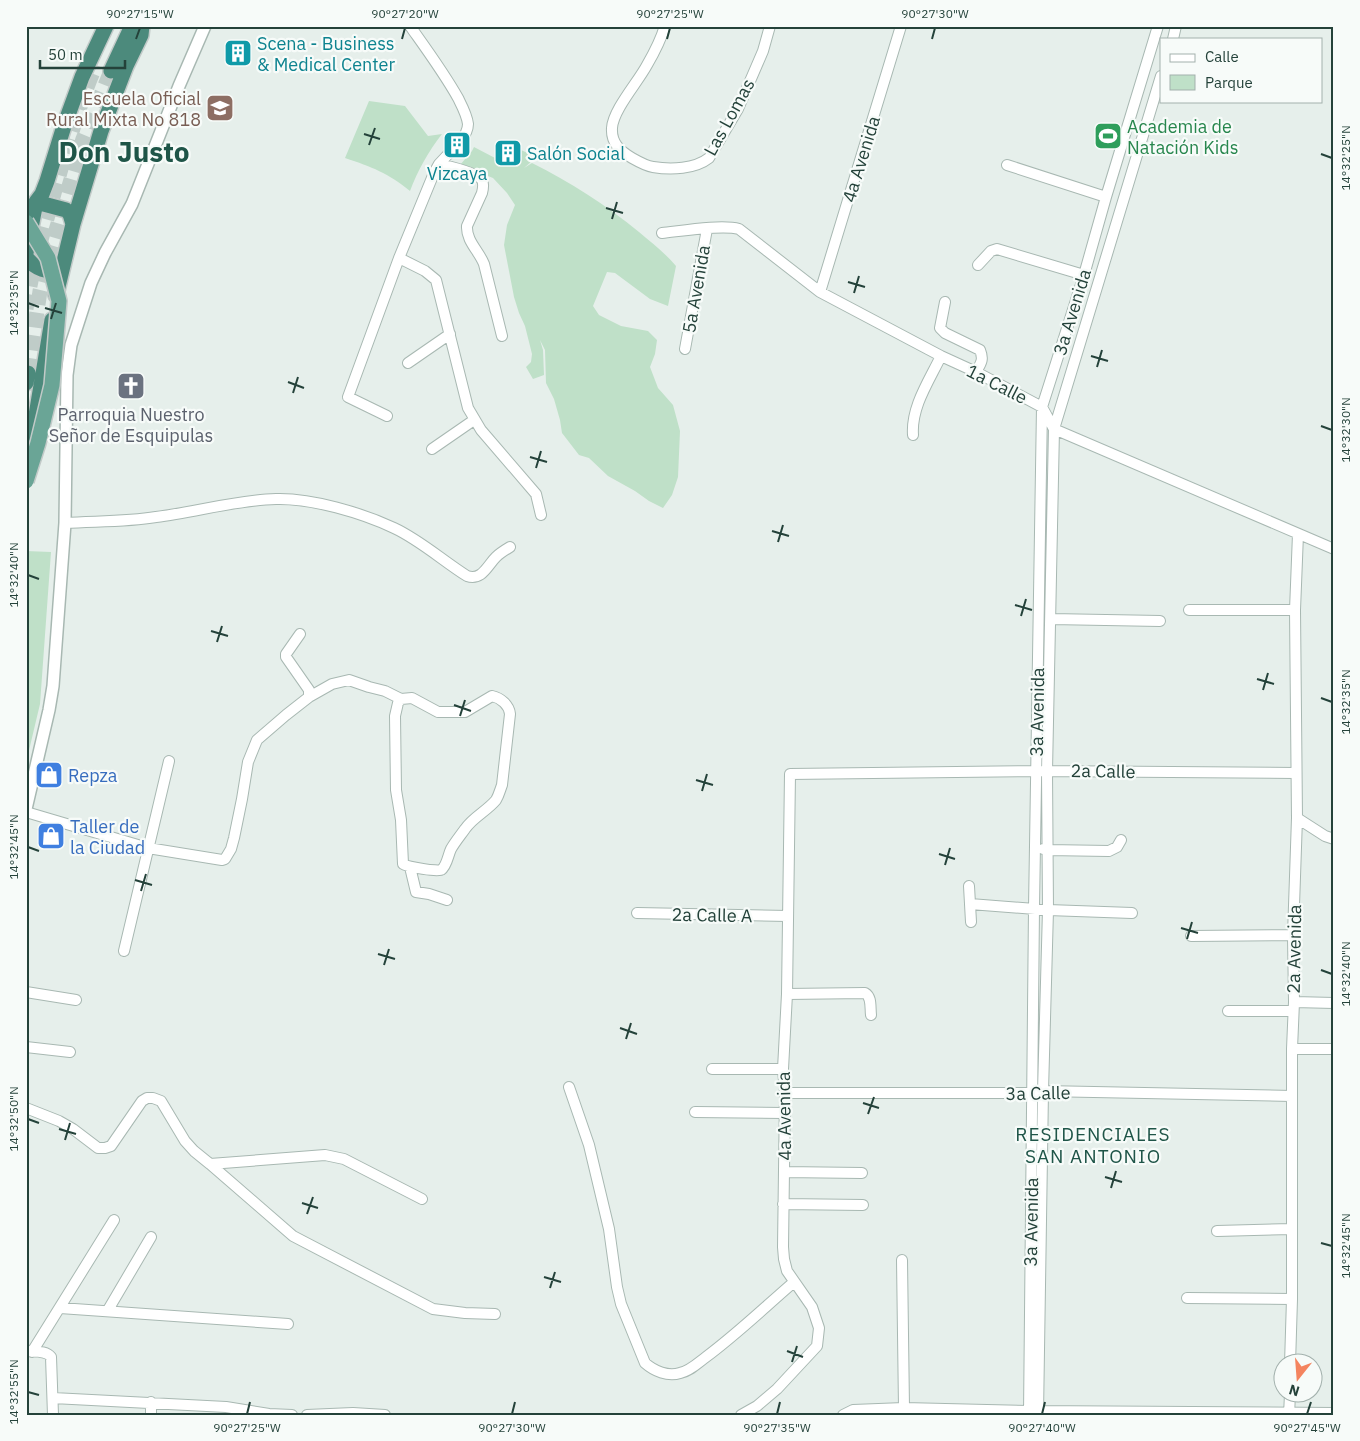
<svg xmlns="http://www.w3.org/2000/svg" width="1360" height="1441" viewBox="0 0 1360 1441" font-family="'IBM Plex Sans',sans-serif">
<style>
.green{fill:#bfe0c8}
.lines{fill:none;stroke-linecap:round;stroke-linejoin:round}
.trunk-tunnel{stroke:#bfccc8;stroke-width:15;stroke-dasharray:15 8;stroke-linecap:butt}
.minor-casing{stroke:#a8b8b2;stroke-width:12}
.tertiary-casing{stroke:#a8b8b2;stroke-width:14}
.trunk-casing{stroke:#c2cac8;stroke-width:18}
.minor{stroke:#fff;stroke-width:10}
.tertiary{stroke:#fff;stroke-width:11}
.trunk{stroke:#4c8a7c;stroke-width:15}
.primary-bridge-casing{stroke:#c2cac8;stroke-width:18;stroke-linecap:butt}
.primary-bridge{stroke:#6aa596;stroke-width:15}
.ticks{fill:none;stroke:#24423a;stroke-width:2}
.labels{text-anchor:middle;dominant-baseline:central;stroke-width:4.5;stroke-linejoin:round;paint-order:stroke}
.culture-label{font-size:18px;fill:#0d838f;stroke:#f7fbf9;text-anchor:start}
.education-label{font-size:18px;fill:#785e54;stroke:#f7fbf9;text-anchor:end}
.street-label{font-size:18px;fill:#24423a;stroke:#f7fbf9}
.leisure-label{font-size:18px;fill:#27864d;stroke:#f7fbf9;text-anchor:start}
.worship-label{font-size:18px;fill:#5b616d;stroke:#f7fbf9}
.shop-label{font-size:18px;fill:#366cbe;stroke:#f7fbf9;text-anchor:start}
.neighbourhood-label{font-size:19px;letter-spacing:1px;fill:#1f5548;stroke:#f7fbf9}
.town-label{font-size:28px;font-weight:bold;fill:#1f5548;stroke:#f7fbf9}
.neatline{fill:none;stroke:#24423a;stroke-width:2}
.ticks-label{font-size:12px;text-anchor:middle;fill:#24423a}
</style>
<rect width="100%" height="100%" fill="#e6efeb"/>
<path class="green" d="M 369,101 L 405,106 L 428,136 L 442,134 C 428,152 418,170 410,191 C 388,173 372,167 345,158 Z
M 474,147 L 495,158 L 514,166 L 521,150 L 534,156 L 532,161 L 524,168 L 532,163 C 570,182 606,205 639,232 C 652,243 665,253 676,266 L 668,306 L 650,299 L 615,273 L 607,272 L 593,306 L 599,315 L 621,326 L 648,331 L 657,340 L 655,354 L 650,367 L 658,388 L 673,405 L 680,431 L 678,477 L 672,495 L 663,508 L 649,501 L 635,491 L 608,476 L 589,458 L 579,455 L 562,433 L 560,420 L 554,399 L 546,383 L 545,350 L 540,340 L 543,350 L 544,375 L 533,379 L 526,367 L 531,362 L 532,354 L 525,326 L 519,313 L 514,297 L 504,245 L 507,225 L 515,205 L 507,193 L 493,178 L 460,165 L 472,151 Z
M 26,551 L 51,552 L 40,704 L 26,763 Z"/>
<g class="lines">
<path class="trunk-tunnel" d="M 26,309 C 32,267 45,227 56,186 C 68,145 79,104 96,65
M 28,373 L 40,291 L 49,254 L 83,139 L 111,71"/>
<defs>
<path id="minor" d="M 410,26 C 427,50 444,73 458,98 C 462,106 467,115 468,124 C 468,131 464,137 460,142
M 665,26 C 661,39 654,53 647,65 C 638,82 613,110 612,128 C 611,143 620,151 632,158 C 639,162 646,166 653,167 C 671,170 695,169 709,158 L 738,109 L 763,51 L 770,26
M 1173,39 L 1176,26
M 439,164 C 448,166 478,173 482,180 C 484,184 483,189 482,193 L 467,226 C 466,241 479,251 484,264 L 502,336
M 1007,165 L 1106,197
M 662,233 C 681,231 722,224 739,229 L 820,292 L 941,356 L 976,372 L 1042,407 L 1054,429 L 1334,549
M 399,258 L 425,271 L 436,280 L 468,408 L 481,430 L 536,494 L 541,515
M 978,265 L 991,251 L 997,249 L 1084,275
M 820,292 L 901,26
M 945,302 L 940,328 L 945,333 L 980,350 C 984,360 981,363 976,372
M 685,349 L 707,229
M 408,363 L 450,334
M 387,416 L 348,397 L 399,258 L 434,173 L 439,164 L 454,148
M 913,435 C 911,407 929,381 941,356
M 432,449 L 474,420
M 65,523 C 95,521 126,522 156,517 C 196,512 236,500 276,499 C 312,498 362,513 394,528 C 420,540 443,561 467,576 C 482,581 487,566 496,557 C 500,553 505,550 510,547
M 1189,610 L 1295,610
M 1051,619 L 1160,621
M 309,697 L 332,684 L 349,680 L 369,687 L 385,691 L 401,699 L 412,698 L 438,712 L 465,712 L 492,696 C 501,698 509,705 510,714 L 502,785 C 500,790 499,795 496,800 C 487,811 473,817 465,829 C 460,836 455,842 451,849 C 448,855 447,866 441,870 C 439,872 407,867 403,864 L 401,820 L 396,790 L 395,716 L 398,703 L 401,699
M 26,812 L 148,848 L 222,860 L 225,859 L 231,849 L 234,838 L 242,799 L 248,762 L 257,740 L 286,715 L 309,697 L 309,690 L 286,657 L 286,654 L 300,634
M 1297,818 L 1325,836 L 1334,839
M 1043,849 L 1047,850 L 1109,851 L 1117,847 L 1121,840
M 410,867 L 416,892 L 429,894 L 447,900
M 969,886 L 971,922
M 970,904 L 1048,910 L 1132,913
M 637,913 L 788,916
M 1191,936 L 1293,935
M 124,951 L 169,761
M 26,992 L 76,1000
M 787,994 L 865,993 C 872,997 870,1007 871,1015
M 1294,1002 L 1334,1003
M 1228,1011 L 1293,1011
M 26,1047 L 70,1052
M 1292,1049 L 1334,1049
M 712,1069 L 783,1069
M 569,1087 L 589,1145 L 609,1229 L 617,1287 L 621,1304 L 645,1363 C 654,1371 668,1377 680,1373 C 690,1371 698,1363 706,1357 C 737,1334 765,1307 794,1282
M 785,1093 L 1033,1093 L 1043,1091 L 1292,1096
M 26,1108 L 59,1121 L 73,1129 L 98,1148 L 105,1148 L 111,1146 L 142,1101 L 147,1098 L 153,1098 L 161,1101 L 185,1141 L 194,1151 L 210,1164 L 293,1236 L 433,1309 L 465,1313 L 495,1314
M 695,1112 L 784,1113
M 210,1164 L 325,1155 L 344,1159 L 422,1199
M 784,1172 L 862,1173
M 783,1204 L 863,1205
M 1217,1231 L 1292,1229
M 902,1260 L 904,1408
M 1187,1298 L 1292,1299
M 60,1308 L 288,1324
M 108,1310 L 151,1237
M 26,1351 C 34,1352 46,1350 51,1357 L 53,1415
M 32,1352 L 114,1220
M 1290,1364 L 1292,1299 L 1292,1049 L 1294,1002 L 1293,935 L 1297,818 L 1295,610 L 1298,534
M 53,1398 L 226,1407 L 269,1414 L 292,1415
M 151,1402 L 151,1415
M 307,1415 L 353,1413 L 385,1415
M 741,1415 L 757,1406 L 777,1389 L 817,1346 L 819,1328 L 812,1307 L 787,1271 L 784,1259 L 783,1247 L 785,1093 L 783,1069 L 787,994 L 790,774 L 1036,771 L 1296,773
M 843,1415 L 853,1410 L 904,1408 L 1029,1411 L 1334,1413
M 1029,1415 L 1034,908 L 1042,407 L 1084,275 L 1106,197 L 1158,26
M 1038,1415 L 1043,1091 L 1048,910 L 1047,771 L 1054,429 L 1161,76
M 1289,1415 L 1290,1394"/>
<path id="tertiary" d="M 26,809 L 49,710 L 53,686 L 65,523 L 67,375 L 71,345 L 91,283 L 105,253 L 132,204 L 179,86 L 205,26"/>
<path id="trunk" d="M 111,71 L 132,26
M 36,202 L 66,210 L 70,214 L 73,224
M 26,253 L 36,202 L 42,194 L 47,181 L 64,126 L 82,77 L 106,26
M 26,257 C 35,269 48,274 62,268
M 56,295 L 73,224 L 101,131 L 126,66 L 141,35 L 142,26
M 26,383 L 28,373
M 31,445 L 52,320"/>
</defs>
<use href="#minor" class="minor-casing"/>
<use href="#tertiary" class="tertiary-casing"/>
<use href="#trunk" class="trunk-casing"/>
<use href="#minor" class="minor"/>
<use href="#tertiary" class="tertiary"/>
<use href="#trunk" class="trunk"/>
<defs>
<path id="primary-bridge" d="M 26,222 L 48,258 L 59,301 L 52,385 L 38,443 L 26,481"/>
</defs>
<use href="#primary-bridge" class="primary-bridge-casing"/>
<use href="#primary-bridge" class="primary-bridge"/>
</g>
<path class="ticks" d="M 136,39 L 140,28M 402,39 L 405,28M 667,39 L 670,28M 932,39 L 935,28M 364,134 L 380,139M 369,145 L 375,128M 1321,154 L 1332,158M 606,208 L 623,213M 612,219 L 617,202M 848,282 L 865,287M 854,293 L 859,276M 28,303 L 39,307M 45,308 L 62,313M 51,319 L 56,303M 1091,356 L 1108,361M 1097,367 L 1102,350M 288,382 L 304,388M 293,393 L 298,377M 1321,426 L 1332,430M 530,457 L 547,462M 536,468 L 541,451M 772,531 L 789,536M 778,542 L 783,525M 28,575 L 39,579M 1015,605 L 1032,610M 1021,616 L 1026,599M 211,631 L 228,636M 217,642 L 222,626M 1257,679 L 1274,684M 1263,690 L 1268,673M 1321,698 L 1332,702M 454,705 L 471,711M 460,716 L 465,700M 696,780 L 713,785M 702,791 L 707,774M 28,847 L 39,851M 939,854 L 955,859M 945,865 L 950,848M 135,880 L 152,885M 141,891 L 146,874M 1181,928 L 1198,933M 1187,939 L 1192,922M 378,954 L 395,959M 384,965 L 389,949M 1321,970 L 1332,974M 620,1028 L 637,1034M 626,1039 L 631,1023M 863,1103 L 879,1108M 868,1114 L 874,1097M 28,1119 L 39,1123M 59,1129 L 76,1134M 65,1140 L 70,1123M 1105,1177 L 1122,1182M 1111,1188 L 1116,1171M 302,1203 L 318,1208M 307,1214 L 313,1197M 1321,1243 L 1332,1246M 544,1277 L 561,1282M 550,1288 L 555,1272M 787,1351 L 803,1357M 792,1362 L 797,1346M 28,1392 L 39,1395M 247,1414 L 250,1402M 512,1414 L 515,1402M 777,1414 L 780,1402M 1042,1414 L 1045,1402M 1307,1414 L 1311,1402"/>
<defs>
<symbol id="building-square" viewBox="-11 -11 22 22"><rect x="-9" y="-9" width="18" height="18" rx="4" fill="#0f9aa8" stroke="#f7fbf9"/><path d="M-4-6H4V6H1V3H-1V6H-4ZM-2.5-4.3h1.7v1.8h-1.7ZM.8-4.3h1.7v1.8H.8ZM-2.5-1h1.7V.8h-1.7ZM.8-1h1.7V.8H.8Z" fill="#fff"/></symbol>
<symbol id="school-square" viewBox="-11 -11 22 22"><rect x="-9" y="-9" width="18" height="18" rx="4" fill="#8d6e63" stroke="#f7fbf9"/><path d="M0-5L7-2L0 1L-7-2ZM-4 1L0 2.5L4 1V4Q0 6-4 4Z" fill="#fff"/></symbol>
<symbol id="stadium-square" viewBox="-11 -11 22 22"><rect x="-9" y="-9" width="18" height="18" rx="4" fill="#2e9e5b" stroke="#f7fbf9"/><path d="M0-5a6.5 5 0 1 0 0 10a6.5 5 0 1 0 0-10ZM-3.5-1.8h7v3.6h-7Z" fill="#fff"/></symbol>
<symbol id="church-square" viewBox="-11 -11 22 22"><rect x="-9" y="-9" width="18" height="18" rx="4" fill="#6b7280" stroke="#f7fbf9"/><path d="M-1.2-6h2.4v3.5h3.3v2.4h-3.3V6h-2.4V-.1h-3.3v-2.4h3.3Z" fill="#fff"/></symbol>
<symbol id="shop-square" viewBox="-11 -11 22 22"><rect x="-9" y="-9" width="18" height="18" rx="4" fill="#3f7fe0" stroke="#f7fbf9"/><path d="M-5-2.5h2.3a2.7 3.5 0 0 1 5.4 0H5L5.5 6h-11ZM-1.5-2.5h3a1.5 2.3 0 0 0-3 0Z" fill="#fff"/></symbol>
</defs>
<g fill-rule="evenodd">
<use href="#building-square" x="222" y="37" width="32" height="32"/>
<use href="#school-square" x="204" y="92" width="32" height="32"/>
<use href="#stadium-square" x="1092" y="120" width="32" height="32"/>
<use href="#building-square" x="441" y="129" width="32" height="32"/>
<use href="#building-square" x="492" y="137" width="32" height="32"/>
<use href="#church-square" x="115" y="370" width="32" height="32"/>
<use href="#shop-square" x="33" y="759" width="32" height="32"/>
<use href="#shop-square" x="35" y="820" width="32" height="32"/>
</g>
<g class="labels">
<g class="culture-label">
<text x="257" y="43">Scena - Business<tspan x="257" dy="21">&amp; Medical Center</tspan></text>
<text x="527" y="153">Salón Social</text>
<text x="457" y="173" text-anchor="middle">Vizcaya</text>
</g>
<g class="education-label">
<text x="201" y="98">Escuela Oficial<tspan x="201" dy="21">Rural Mixta No 818</tspan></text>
</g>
<g class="street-label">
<text transform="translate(729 117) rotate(-61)">Las Lomas</text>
<text transform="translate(861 159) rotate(-73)">4a Avenida</text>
<text transform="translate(696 289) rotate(-80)">5a Avenida</text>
<text transform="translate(1072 312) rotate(-73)">3a Avenida</text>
<text transform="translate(997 384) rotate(27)">1a Calle</text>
<text transform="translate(1037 712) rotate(-89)">3a Avenida</text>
<text transform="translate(1103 771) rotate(1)">2a Calle</text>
<text transform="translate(712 915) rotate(1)">2a Calle A</text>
<text transform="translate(1294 949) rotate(-89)">2a Avenida</text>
<text transform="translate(1038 1093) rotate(-1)">3a Calle</text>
<text transform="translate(784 1116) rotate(-91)">4a Avenida</text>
<text transform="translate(1031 1222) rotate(-89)">3a Avenida</text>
</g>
<g class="leisure-label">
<text x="1127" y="126">Academia de<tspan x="1127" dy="21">Natación Kids</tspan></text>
</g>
<g class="worship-label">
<text x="131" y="414">Parroquia Nuestro<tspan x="131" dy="21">Señor de Esquipulas</tspan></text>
</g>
<g class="shop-label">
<text x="68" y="775">Repza</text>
<text x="70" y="826">Taller de<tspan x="70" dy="21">la Ciudad</tspan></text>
</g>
<g class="neighbourhood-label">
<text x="1093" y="1134">RESIDENCIALES<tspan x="1093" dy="22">SAN ANTONIO</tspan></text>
</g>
<g class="town-label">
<text x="124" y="151">Don Justo</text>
</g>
</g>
<rect width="1360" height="1441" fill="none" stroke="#f7fbf9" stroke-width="55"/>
<rect x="1160" y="38" width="162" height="65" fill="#f7fbf9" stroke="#a3b1ad"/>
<rect x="1170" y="54" width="25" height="8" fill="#ffffff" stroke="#a3b1ad"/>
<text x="1205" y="62" font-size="15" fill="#24423a">Calle</text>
<rect x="1170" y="75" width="25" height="15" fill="#bfe0c8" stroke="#a3b1ad"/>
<text x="1205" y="88" font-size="15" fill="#24423a">Parque</text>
<g transform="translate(1298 1378) rotate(197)"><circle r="24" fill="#f7fbf9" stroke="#a3b1ad"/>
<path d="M0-4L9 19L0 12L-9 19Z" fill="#f4845f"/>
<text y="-8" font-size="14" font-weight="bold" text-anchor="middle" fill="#24423a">N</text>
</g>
<path d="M40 60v8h85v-8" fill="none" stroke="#24423a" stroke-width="2.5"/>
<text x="48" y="60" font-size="15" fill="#24423a" stroke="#f7fbf9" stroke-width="4" paint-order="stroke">50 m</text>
<rect x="28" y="28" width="1304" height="1386" class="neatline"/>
<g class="ticks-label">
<text x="140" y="18">90°27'15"W</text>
<text x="405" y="18">90°27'20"W</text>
<text x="670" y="18">90°27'25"W</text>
<text x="935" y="18">90°27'30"W</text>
<text transform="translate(1346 158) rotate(-90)" y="4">14°32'25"N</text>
<text transform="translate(14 303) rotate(-90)" y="4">14°32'35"N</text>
<text transform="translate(1346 430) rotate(-90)" y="4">14°32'30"N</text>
<text transform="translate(14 575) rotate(-90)" y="4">14°32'40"N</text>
<text transform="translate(1346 702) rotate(-90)" y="4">14°32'35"N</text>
<text transform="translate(14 847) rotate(-90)" y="4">14°32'45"N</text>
<text transform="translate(1346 974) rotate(-90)" y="4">14°32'40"N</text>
<text transform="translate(14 1119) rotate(-90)" y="4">14°32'50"N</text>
<text transform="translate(1346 1246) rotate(-90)" y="4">14°32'45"N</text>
<text transform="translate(14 1392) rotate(-90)" y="4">14°32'55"N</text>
<text x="247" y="1432">90°27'25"W</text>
<text x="512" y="1432">90°27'30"W</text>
<text x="777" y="1432">90°27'35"W</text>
<text x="1042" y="1432">90°27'40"W</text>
<text x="1307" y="1432">90°27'45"W</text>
</g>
</svg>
